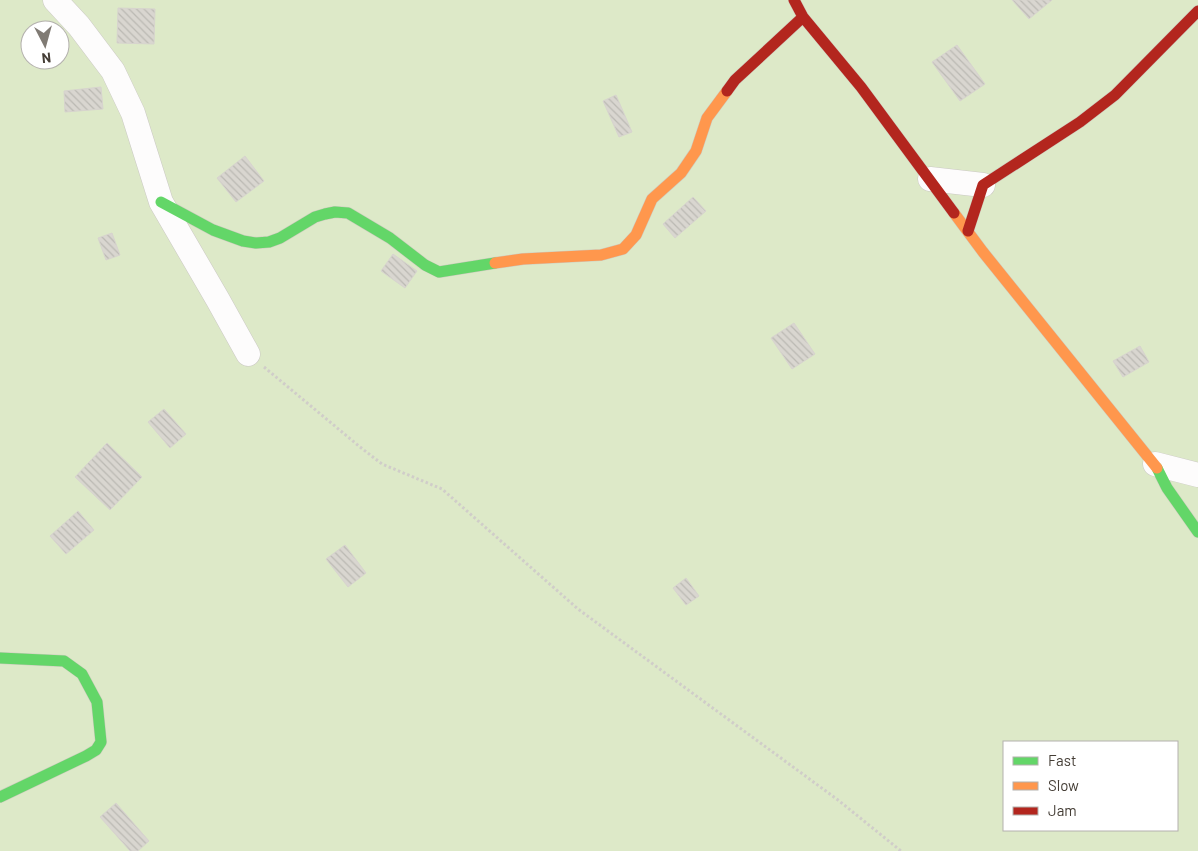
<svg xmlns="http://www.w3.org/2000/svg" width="1198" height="851" viewBox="0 0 1198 851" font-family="Barlow,sans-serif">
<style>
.grass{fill:#dde9c8;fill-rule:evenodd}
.building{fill:url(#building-back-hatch);stroke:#d7d4ce}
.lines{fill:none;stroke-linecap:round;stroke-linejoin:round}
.street-casing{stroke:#cbc9c4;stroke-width:25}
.fast-casing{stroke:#cecabf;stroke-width:12}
.slow-casing{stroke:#cecabf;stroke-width:12}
.jam-casing{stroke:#cecabf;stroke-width:12}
.path{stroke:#d0cdc9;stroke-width:3;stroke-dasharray:2.5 2.5;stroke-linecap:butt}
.street{stroke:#fdfcfc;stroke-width:24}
.fast{stroke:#63d668;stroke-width:11}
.slow{stroke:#ff974d;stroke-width:11}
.jam{stroke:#b3261e;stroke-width:11}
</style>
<defs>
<pattern id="building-back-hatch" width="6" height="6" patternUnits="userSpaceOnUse" patternTransform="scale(1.25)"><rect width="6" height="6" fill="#d9d6d0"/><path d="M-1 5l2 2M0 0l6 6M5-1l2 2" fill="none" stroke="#bbb9b3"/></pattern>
</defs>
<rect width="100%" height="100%" fill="#efede8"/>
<path class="grass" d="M 0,0 L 1198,0 L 1198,851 L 0,851 ZM 30,30 L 60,30 L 60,60 L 30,60 ZM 1004,742 L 1177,742 L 1177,830 L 1004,830 Z"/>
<path class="building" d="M 1012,0 L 1052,0 L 1029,19 Z
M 118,8 L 155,9 L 154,44 L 117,43 Z
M 957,45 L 985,84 L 960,101 L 932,62 Z
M 101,87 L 103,109 L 65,112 L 64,91 Z
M 616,95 L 632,132 L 619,137 L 603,101 Z
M 245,156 L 264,181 L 236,202 L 217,178 Z
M 693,197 L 706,211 L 675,238 L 663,224 Z
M 112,233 L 120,255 L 106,260 L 98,238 Z
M 393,254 L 417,271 L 405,288 L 381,271 Z
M 794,323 L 815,354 L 792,369 L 771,338 Z
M 1140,346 L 1149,362 L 1123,377 L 1113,361 Z
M 164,409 L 186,434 L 170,448 L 148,422 Z
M 107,443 L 142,477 L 110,510 L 75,477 Z
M 78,511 L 94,530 L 66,554 L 50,536 Z
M 345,545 L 366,573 L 348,587 L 326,559 Z
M 686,578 L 699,596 L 686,605 L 673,588 Z
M 116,803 L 149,841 L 138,851 L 130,851 L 100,817 Z"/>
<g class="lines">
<defs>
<path id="street" d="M 55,0 L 79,26 L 113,71 L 133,113 L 161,202 L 218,300 L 248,354
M 930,179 L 983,185
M 1155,464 L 1198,475"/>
<path id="fast" d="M 161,202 L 213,230 L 243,241 L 256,243 L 269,242 L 280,238 L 315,217 L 325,214 L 335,212 L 348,213 L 390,238 L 425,265 L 439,272 L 495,263
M 1157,468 L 1167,488 L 1198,532
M 0,658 L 64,661 L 82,674 L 97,702 L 101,742 L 96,750 L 86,756 L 0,797"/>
<path id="slow" d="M 954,213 L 983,252 L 1157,468
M 495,263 L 523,259 L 601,255 L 623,249 L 636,235 L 652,199 L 681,173 L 696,151 L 707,118 L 727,91"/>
<path id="jam" d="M 794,0 L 803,17 L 861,87 L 954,213
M 727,91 L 735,80 L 803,17
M 968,231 L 983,185 L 1080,122 L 1115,95 L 1198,11"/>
</defs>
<use href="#street" class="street-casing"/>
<use href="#fast" class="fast-casing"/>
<use href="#slow" class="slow-casing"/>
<use href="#jam" class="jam-casing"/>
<path class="path" d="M 264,367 L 360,447 L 382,464 L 442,489 L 578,609 L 838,800 L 901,851"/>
<use href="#street" class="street"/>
<use href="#fast" class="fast"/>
<use href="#slow" class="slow"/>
<use href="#jam" class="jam"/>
</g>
<rect x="1003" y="741" width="175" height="90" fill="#ffffff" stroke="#b4b1ae"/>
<rect x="1013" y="757" width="25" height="8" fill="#63d668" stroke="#b4b1ae"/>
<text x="1048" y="766" font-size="15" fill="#443d35">Fast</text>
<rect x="1013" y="782" width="25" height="8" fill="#ff974d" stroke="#b4b1ae"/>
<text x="1048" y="791" font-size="15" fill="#443d35">Slow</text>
<rect x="1013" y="807" width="25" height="8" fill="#b3261e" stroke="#b4b1ae"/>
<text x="1048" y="816" font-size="15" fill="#443d35">Jam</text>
<g transform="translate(45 45) rotate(174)"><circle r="24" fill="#ffffff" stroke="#b4b1ae"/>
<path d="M0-4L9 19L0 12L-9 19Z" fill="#807b74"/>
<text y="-8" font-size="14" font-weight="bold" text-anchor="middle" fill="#443d35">N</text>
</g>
</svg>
